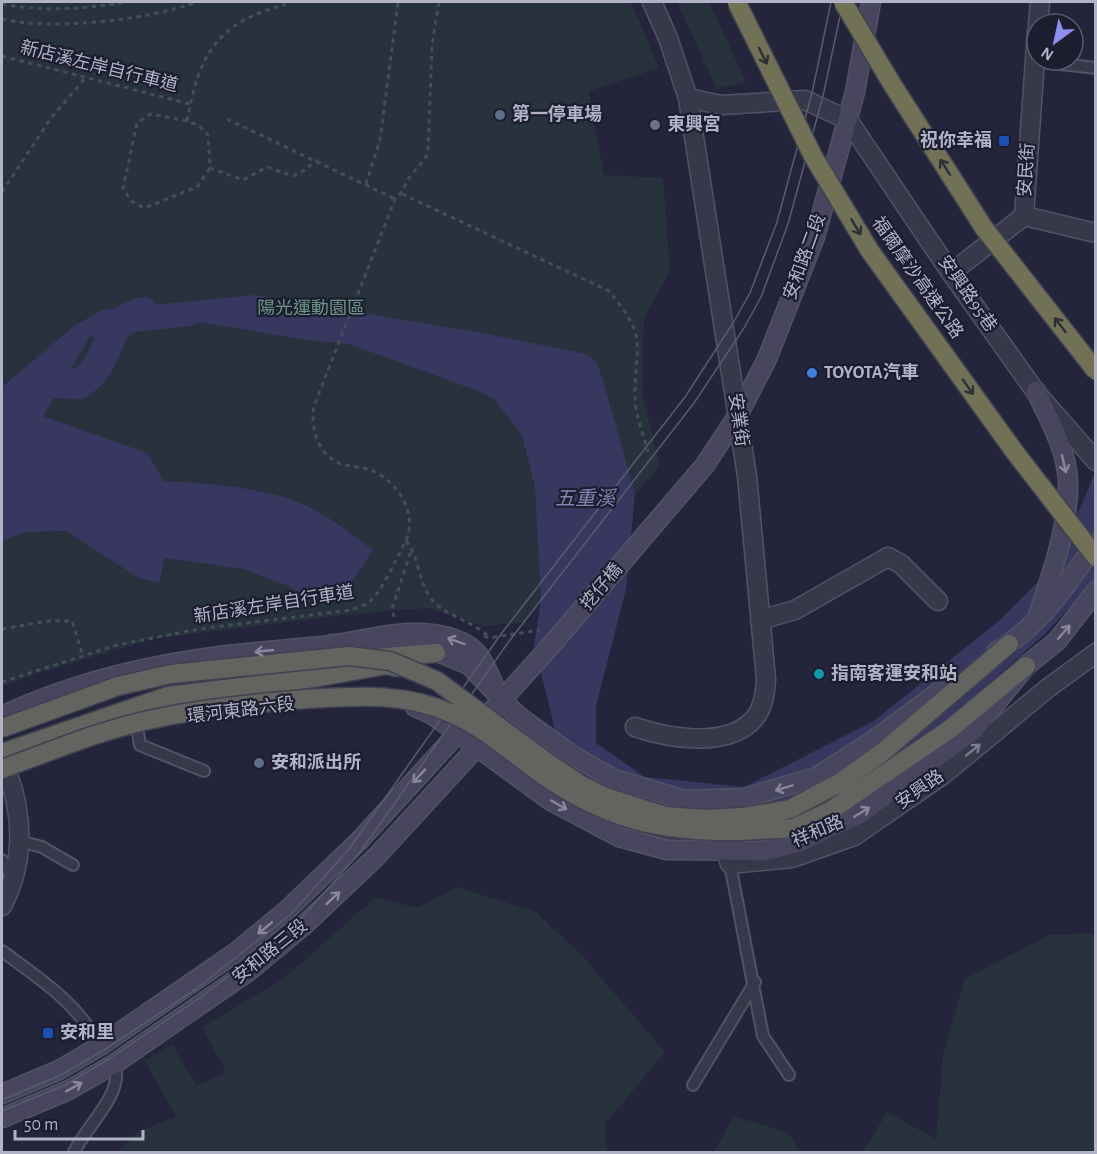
<svg xmlns="http://www.w3.org/2000/svg" width="1097" height="1154" viewBox="0 0 1097 1154" font-family="'Alegreya Sans','Noto Sans TC',sans-serif">
<style>
.green{fill:#27323d}
.water{fill:#37375f}
.lines{fill:none;stroke-linecap:round;stroke-linejoin:round}
.river{stroke:#37375f;stroke-width:30}
.service-casing{stroke:#535366;stroke-width:14}
.minor-casing{stroke:#535366;stroke-width:21}
.secondary-casing{stroke:#535366;stroke-width:21}
.trunk-casing{stroke:#404053;stroke-width:21}
.path{stroke:#444e59;stroke-width:3;stroke-dasharray:4.5 4.5;stroke-linecap:butt}
.service{stroke:#38384b;stroke-width:10}
.minor{stroke:#38384b;stroke-width:18}
.secondary{stroke:#47465e;stroke-width:18}
.trunk{stroke:#636460;stroke-width:18}
.tram{stroke:#5a5a72;stroke-width:1.5}
.trunk-bridge-casing{stroke:#404053;stroke-width:21;stroke-linecap:butt}
.motorway-bridge-casing{stroke:#404053;stroke-width:21;stroke-linecap:butt}
.trunk-bridge{stroke:#636460;stroke-width:18}
.motorway-bridge{stroke:#707155;stroke-width:18}
.oneway{stroke:#2e2e37}
.oneway2{stroke:#88879d}
.oneway3{stroke:#7c7c8f}
.service-dot{fill:#5c6f8a;stroke:#1d1d30;stroke-width:2}
.worship-dot{fill:#6b7280;stroke:#1d1d30;stroke-width:2}
.transit-dot{fill:#1a4fb4;stroke:#1d1d30;stroke-width:2}
.shop-dot{fill:#3f7fe0;stroke:#1d1d30;stroke-width:2}
.culture-dot{fill:#0f9aa8;stroke:#1d1d30;stroke-width:2}
.labels{text-anchor:middle;dominant-baseline:central;stroke-width:4.5;stroke-linejoin:round;paint-order:stroke}
.street-label{font-size:18px;fill:#b3b3c7;stroke:#1d1d30}
.poi-label{font-size:18px;font-weight:bold;fill:#b3b3c7;stroke:#1d1d30;text-anchor:start}
.park-label{font-size:18px;fill:#6b9686;stroke:#1d1d30}
.water-label{font-size:20px;font-style:italic;fill:#8485b2;stroke:#1d1d30}
</style>
<rect width="100%" height="100%" fill="#24253b"/>
<path class="green" d="M 2,2 L 631,2 L 659,68 L 589,91 L 604,175 L 663,178 L 670,271 L 644,318 L 642,394 L 660,466 L 524,622 L 484,626 L 429,608 L 353,614 L 152,639 L 32,675 L 2,687 Z
M 677,2 L 709,2 L 746,82 L 717,89 Z
M 457,887 L 536,912 L 584,958 L 665,1052 L 605,1124 L 607,1152 L 117,1152 L 139,1131 L 176,1117 L 145,1061 L 172,1045 L 197,1086 L 226,1072 L 202,1027 L 283,979 L 376,897 L 417,908 Z
M 1095,933 L 1095,1152 L 863,1152 L 887,1112 L 936,1139 L 943,1054 L 965,979 L 1049,935 Z
M 734,1116 L 788,1133 L 800,1152 L 714,1152 Z"/>
<path class="water" d="M 255,295 L 488,334 L 587,354 L 598,364 L 635,493 L 626,589 L 596,706 L 596,743 L 645,777 L 744,787 L 874,721 L 1000,620 L 1056,564 L 1095,473 L 1095,580 L 1045,634 L 853,802 L 743,852 L 667,851 L 593,816 L 563,782 L 552,717 L 534,645 L 541,600 L 535,487 L 522,435 L 493,398 L 473,389 L 349,344 L 306,340 L 200,322 L 190,326 L 90,337 L 43,416 L 147,453 L 164,481 C 203,483 243,486 280,496 C 315,505 345,529 373,550 L 340,600 L 318,603 L 286,585 L 243,569 L 165,558 L 159,583 L 139,578 L 66,531 L 24,532 L 2,541 L 2,387 L 74,326 L 102,310 Z"/>
<g class="lines">
<path class="river" d="M 2,419 L 38,383 L 80,384 C 86,379 93,373 97,367 C 112,342 110,319 143,312"/>
<defs>
<path id="service" d="M 1034,61 L 1096,68
M 137,727 L 140,745 L 204,771
M 20,841 L 42,847 L 73,865
M 2,860 L 13,878
M 730,864 L 763,1036 L 789,1075
M 2,951 C 40,979 78,1003 100,1046
M 693,1085 L 755,982
M 74,1152 C 86,1126 126,1092 114,1064"/>
<path id="minor" d="M 1038,24 L 1040,2
M 688,98 L 721,105 L 805,100 L 848,120 L 951,273 L 1038,395 L 1096,461
M 1024,216 L 1096,233
M 951,273 L 1024,216 L 1037,31
M 760,620 L 795,610 L 888,557 L 901,564 L 938,601
M 635,727 C 667,738 723,748 751,722 C 763,711 765,695 766,679 L 747,476 L 688,98 L 668,38 L 652,2
M 726,850 L 730,864 L 792,858 L 854,836 L 944,774 L 1048,688 L 1096,653
M 2,906 C 24,865 24,818 8,775"/>
<path id="secondary" d="M 1036,391 C 1049,419 1067,450 1068,482 C 1069,524 1052,573 1039,613
M 332,644 L 423,646 L 469,665 L 517,715 L 572,755 L 614,779 L 685,800 L 745,798 L 816,777 L 874,740 L 947,686
M 996,652 C 1041,625 1067,585 1096,543
M 415,707 L 433,715 L 551,801 L 619,837 L 667,850 L 765,851 L 798,843 L 860,814 L 973,731 L 1026,666 L 1057,641 L 1096,591
M 2,716 C 64,687 131,669 199,659 C 243,652 287,650 331,645 C 375,639 413,624 457,640 C 479,648 484,663 493,683
M 2,1094 L 59,1070 L 100,1046 L 235,953 L 287,910 L 359,841 L 458,733 L 483,721 L 554,642 L 705,465 L 738,415 L 767,359 L 815,237 L 855,92 L 871,2
M 2,1118 L 69,1090 L 114,1064 L 249,971 L 302,927 L 376,857 L 477,747 L 479,737"/>
<path id="trunk" d="M 375,658 L 436,653
M 2,753 L 168,696 L 314,678 L 386,665 L 396,667
M 743,817 L 790,809 L 841,782 L 884,751 L 1009,644
M 740,831 L 794,828 L 830,811 L 950,729 L 1026,666"/>
</defs>
<use href="#service" class="service-casing"/>
<use href="#minor" class="minor-casing"/>
<use href="#secondary" class="secondary-casing"/>
<use href="#trunk" class="trunk-casing"/>
<path class="path" d="M 283,2 L 284,5 C 216,23 199,55 187,121 L 198,125 L 208,135 L 210,168 L 243,180 L 267,167 L 293,176 L 305,170 L 317,160
M 2,4 C 44,12 85,9 127,2
M 2,19 C 52,31 148,20 197,2
M 2,56 L 190,104
M 227,119 L 395,199
M 187,121 L 150,114 L 137,123 L 123,188 L 131,201 L 144,208 L 197,187 L 210,168
M 366,184 L 380,140 L 398,2
M 2,192 L 51,118 L 86,77
M 402,194 L 609,291 C 649,340 635,340 635,398 C 635,415 644,435 648,452
M 406,541 C 421,559 417,586 436,604 C 451,617 473,622 488,636
M 394,617 L 392,609 L 412,548
M 2,629 L 48,621 L 72,621 L 83,656
M 484,636 L 489,638 L 540,630
M 2,682 L 117,645 L 199,629 L 351,610 C 356,608 364,606 368,603 C 380,594 389,573 396,560 C 400,552 405,543 408,535 C 415,509 396,481 373,471 C 364,467 354,467 345,465 C 319,459 310,429 314,406 L 395,199 C 403,193 404,186 409,178 C 415,169 423,163 428,153 L 432,45 L 439,2"/>
<use href="#service" class="service"/>
<use href="#minor" class="minor"/>
<use href="#secondary" class="secondary"/>
<use href="#trunk" class="trunk"/>
<path class="tram" d="M 2,1100 L 61,1075 L 104,1050 L 196,989 L 291,914 L 349,849 L 501,634 L 685,397 L 733,323 L 750,293 L 777,222 L 812,93 L 831,2
M 2,1111 L 65,1085 L 109,1059 L 201,997 L 298,922 L 358,855 L 510,640 L 694,403 L 744,328 L 761,297 L 788,224 L 823,96 L 843,2"/>
<defs>
<path id="trunk-bridge" d="M 2,728 L 118,686 L 171,674 L 349,656 L 390,661 L 437,681 L 551,765 L 581,785 L 606,797 L 665,816 L 705,819 L 743,817
M 2,769 C 51,751 101,730 153,719 C 203,708 254,703 306,699 C 359,696 403,692 453,714 C 487,729 516,757 547,778 C 612,821 663,832 740,831"/>
<path id="motorway-bridge" d="M 843,2 L 892,84 L 984,228 L 1096,371
M 737,3 L 813,156 L 870,251 L 1014,451 L 1096,557"/>
</defs>
<use href="#trunk-bridge" class="trunk-bridge-casing"/>
<use href="#motorway-bridge" class="motorway-bridge-casing"/>
<use href="#trunk-bridge" class="trunk-bridge"/>
<use href="#motorway-bridge" class="motorway-bridge"/>
</g>
<defs><path id="oneway-shaft" d="M-6 0H5M1.5-3L5.5 0L1.5 3" fill="none" stroke-width="1.6" stroke-linecap="round" stroke-linejoin="round" transform="scale(1.5)"/></defs>
<g class="oneway">
<use href="#oneway-shaft" transform="translate(763 56) rotate(64)"/>
<use href="#oneway-shaft" transform="translate(945 167) rotate(-123)"/>
<use href="#oneway-shaft" transform="translate(856 227) rotate(59)"/>
<use href="#oneway-shaft" transform="translate(1060 325) rotate(-128)"/>
<use href="#oneway-shaft" transform="translate(968 387) rotate(55)"/>
</g>
<g class="oneway2">
<use href="#oneway-shaft" transform="translate(1064 464) rotate(77)"/>
<use href="#oneway-shaft" transform="translate(1064 632) rotate(-49)"/>
<use href="#oneway-shaft" transform="translate(456 641) rotate(-160)"/>
<use href="#oneway-shaft" transform="translate(264 651) rotate(174)"/>
<use href="#oneway-shaft" transform="translate(419 776) rotate(133)"/>
<use href="#oneway-shaft" transform="translate(784 788) rotate(163)"/>
<use href="#oneway-shaft" transform="translate(559 805) rotate(30)"/>
<use href="#oneway-shaft" transform="translate(862 812) rotate(-32)"/>
<use href="#oneway-shaft" transform="translate(333 898) rotate(-43)"/>
<use href="#oneway-shaft" transform="translate(265 928) rotate(141)"/>
<use href="#oneway-shaft" transform="translate(74 1087) rotate(-29)"/>
</g>
<use class="oneway3" href="#oneway-shaft" transform="translate(973 750) rotate(-39)"/>
<g class="service-dot">
<circle cx="500" cy="115" r="6"/>
<circle cx="259" cy="763" r="6"/>
</g>
<circle class="worship-dot" cx="655" cy="125" r="6"/>
<g class="transit-dot">
<rect x="998" y="135" width="12" height="12" rx="3"/>
<rect x="42" y="1027" width="12" height="12" rx="3"/>
</g>
<circle class="shop-dot" cx="812" cy="373" r="6"/>
<circle class="culture-dot" cx="819" cy="674" r="6"/>
<g class="labels">
<g class="street-label">
<text transform="translate(99 67) rotate(14)">新店溪左岸自行車道</text>
<text transform="translate(1027 170) rotate(-86)">安民街</text>
<text transform="translate(805 257) rotate(-70)">安和路二段</text>
<text transform="translate(917 278) rotate(55)">福爾摩沙高速公路</text>
<text transform="translate(967 294) rotate(55)">安興路95巷</text>
<text transform="translate(738 420) rotate(82)">安業街</text>
<text transform="translate(602 587) rotate(-50)">挖仔橋</text>
<text transform="translate(274 605) rotate(-9)">新店溪左岸自行車道</text>
<text transform="translate(241 711) rotate(-7)">環河東路六段</text>
<text transform="translate(920 790) rotate(-35)">安興路</text>
<text transform="translate(818 832) rotate(-23)">祥和路</text>
<text transform="translate(270 952) rotate(-39)">安和路三段</text>
</g>
<g class="poi-label">
<text x="512" y="115">第一停車場</text>
<text x="667" y="125">東興宮</text>
<text x="992" y="141" text-anchor="end">祝你幸福</text>
<text x="824" y="373">TOYOTA汽車</text>
<text x="831" y="674">指南客運安和站</text>
<text x="271" y="763">安和派出所</text>
<text x="60" y="1033">安和里</text>
</g>
<g class="park-label">
<text x="311" y="309">陽光運動園區</text>
</g>
<g class="water-label">
<text x="585" y="499">五重溪</text>
</g>
</g>
<rect width="1097" height="1154" fill="none" stroke="#b3b3c7" stroke-width="6"/>
<g transform="translate(1055 42) rotate(213)"><circle r="28" fill="#1d1d30" stroke="#59596c" stroke-width="1.5"/>
<path d="M0-4.5L10 22L0 15L-10 22Z" fill="#8e8df2"/>
<text y="-9" font-size="16" font-weight="bold" text-anchor="middle" fill="#b3b3c7">N</text>
</g>
<path d="M15 1130v9h128v-9" fill="none" stroke="#b3b3c7" stroke-width="3"/>
<text x="24" y="1130" font-size="18" fill="#b3b3c7" stroke="#1d1d30" stroke-width="4.5" paint-order="stroke">50 m</text>
</svg>
